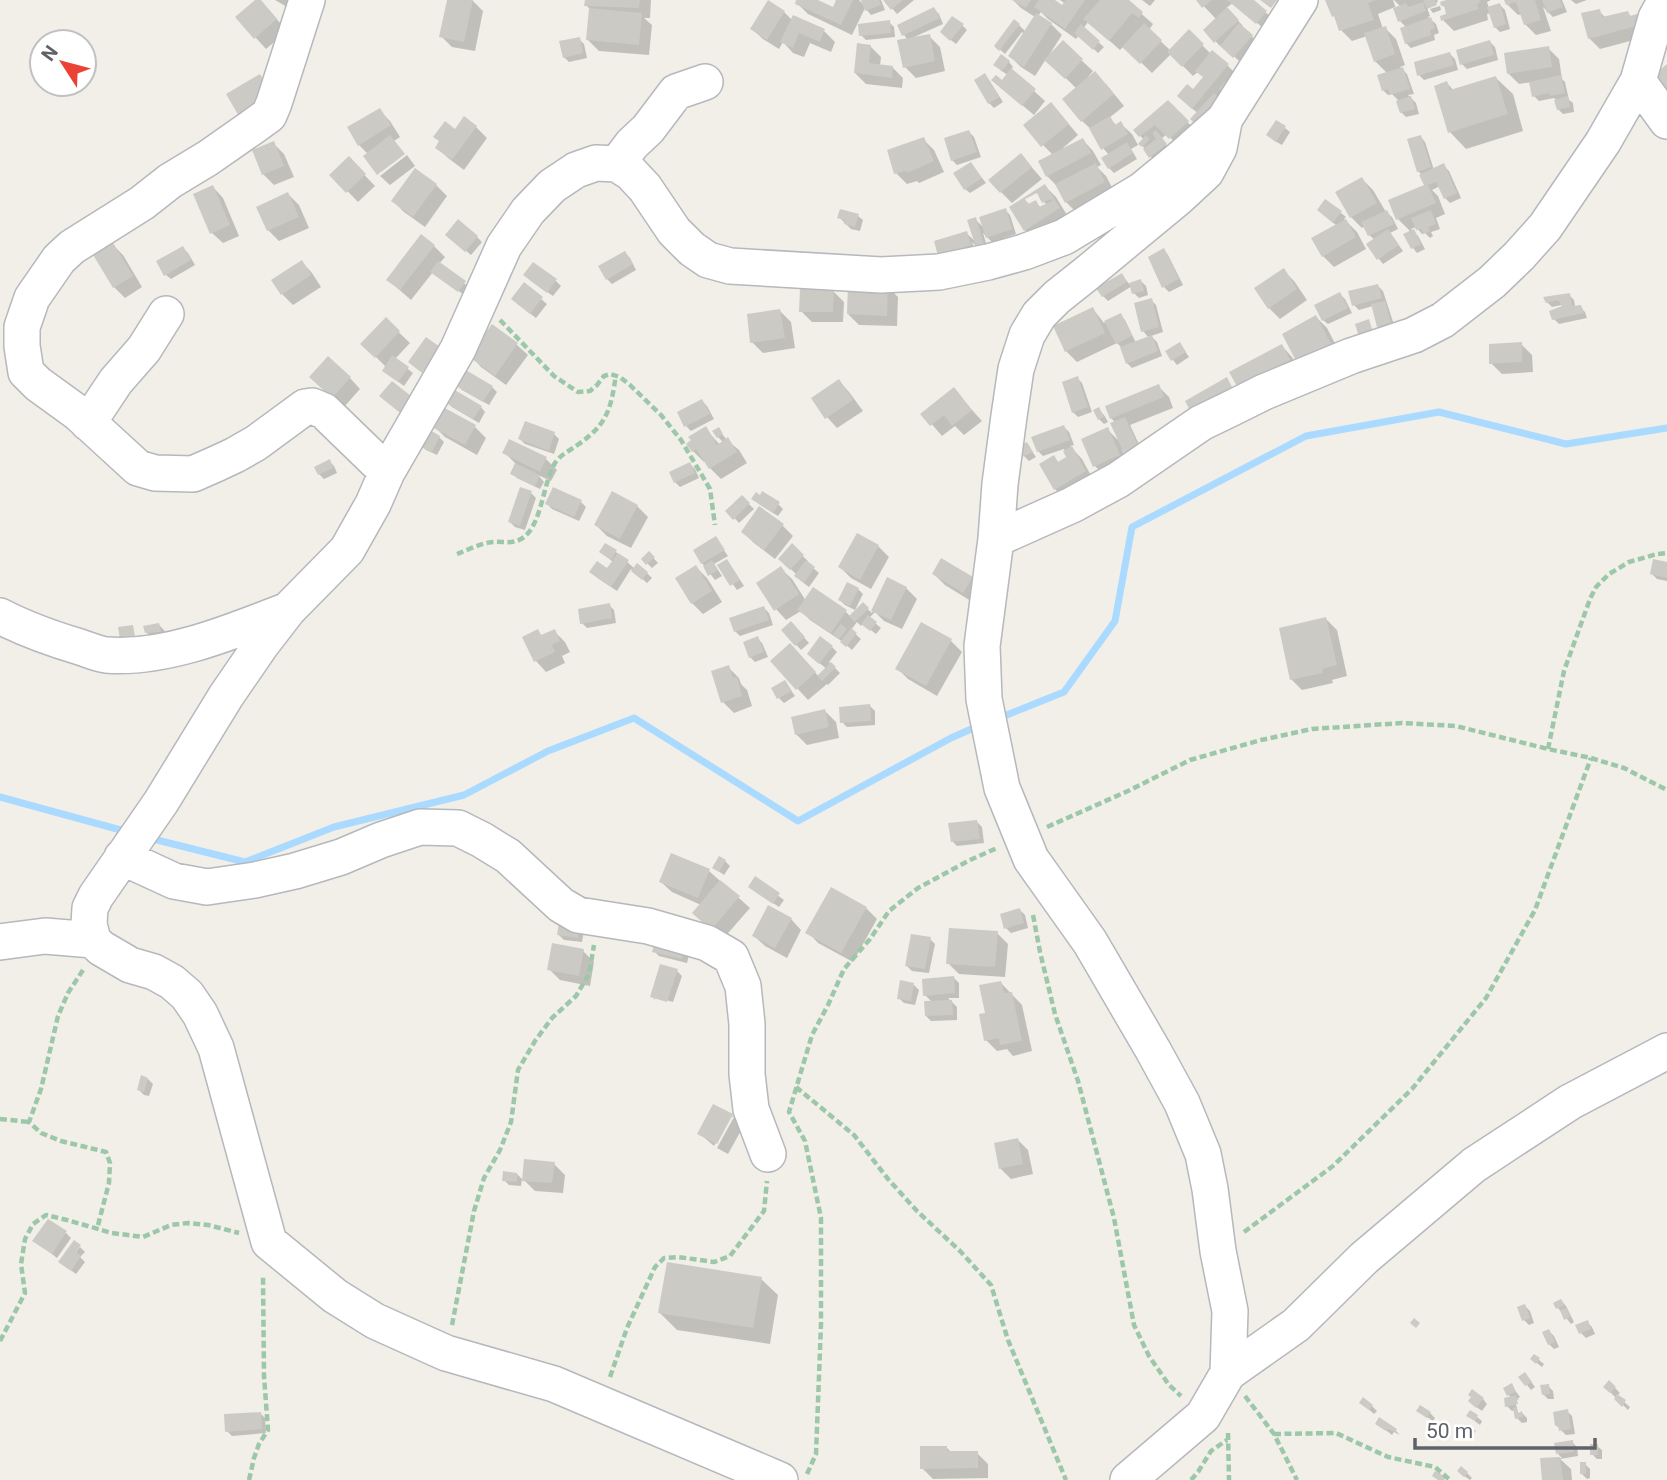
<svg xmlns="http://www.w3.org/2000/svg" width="1667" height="1480" viewBox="0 0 1667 1480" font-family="Roboto,sans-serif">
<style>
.shadow{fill:#0003}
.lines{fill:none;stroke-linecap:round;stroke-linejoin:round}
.stream{stroke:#aadaff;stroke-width:7}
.building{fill:#cccac5;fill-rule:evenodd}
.minor-casing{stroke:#b5b8bc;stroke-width:38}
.path{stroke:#9cc7a9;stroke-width:4.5;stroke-dasharray:7 3.5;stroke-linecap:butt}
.minor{stroke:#fff;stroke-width:35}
</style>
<rect width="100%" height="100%" fill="#f1efe8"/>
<path class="shadow" d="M 257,0 L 269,10 L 287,31 L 266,49 L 237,17 Z
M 275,0 L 300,0 L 294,11 Z
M 449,0 L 472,0 L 483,11 L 475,51 L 452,47 L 441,36 Z
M 586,0 L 651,0 L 650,18 L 644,18 L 652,25 L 649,55 L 599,51 L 588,40 L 591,10 L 586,5 Z
M 798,0 L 814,0 L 834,9 L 838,0 L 859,0 L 865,6 L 862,0 L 881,0 L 885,10 L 871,15 L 865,8 L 852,35 L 808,14 L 797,3 Z
M 885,0 L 914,0 L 897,14 Z
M 1013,0 L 1052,0 L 1063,8 L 1066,4 L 1060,0 L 1126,0 L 1153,24 L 1149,30 L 1171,51 L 1189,32 L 1211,54 L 1227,65 L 1238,76 L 1245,102 L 1198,113 L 1190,107 L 1194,92 L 1205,78 L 1199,71 L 1193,76 L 1171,54 L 1152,73 L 1124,46 L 1120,50 L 1088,22 L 1083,29 L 1104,47 L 1098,53 L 1079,35 L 1076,39 L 1048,19 L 1041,12 L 1038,16 L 1051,24 L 1062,35 L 1049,55 L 1063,43 L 1093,71 L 1088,77 L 1106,84 L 1124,106 L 1109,118 L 1117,126 L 1121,124 L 1132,134 L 1138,145 L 1131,149 L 1137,159 L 1114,173 L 1109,168 L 1109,155 L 1103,148 L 1094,132 L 1082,121 L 1077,89 L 1046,59 L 1035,76 L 1021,67 L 1010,56 L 1024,34 L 1022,32 L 1005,54 L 996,46 L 1019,25 L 1026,32 L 1035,17 L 1021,8 Z
M 1142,0 L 1155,0 L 1150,6 Z
M 1198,0 L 1251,0 L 1271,17 L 1262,27 L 1233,3 L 1226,8 L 1243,26 L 1241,27 L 1257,41 L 1239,61 L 1222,45 L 1220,46 L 1205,30 L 1216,19 Z
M 1327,0 L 1393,0 L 1396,9 L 1401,7 L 1394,0 L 1437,0 L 1438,2 L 1428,6 L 1426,5 L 1430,16 L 1428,17 L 1436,24 L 1439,33 L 1434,35 L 1435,40 L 1411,48 L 1406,43 L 1406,27 L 1400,21 L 1395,7 L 1378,14 L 1383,29 L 1385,28 L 1396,39 L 1405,65 L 1400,67 L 1407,74 L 1414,94 L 1408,95 L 1416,103 L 1419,114 L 1406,117 L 1401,112 L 1398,100 L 1392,94 L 1388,95 L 1383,90 L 1388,74 L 1375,61 L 1367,36 L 1352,41 L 1341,30 Z
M 1452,0 L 1491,0 L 1487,2 L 1489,8 L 1500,5 L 1505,10 L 1510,29 L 1500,32 L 1495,27 L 1491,13 L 1487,14 L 1488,20 L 1454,31 L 1443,20 L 1449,15 L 1447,9 L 1442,5 Z
M 1506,0 L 1562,0 L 1567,12 L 1553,17 L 1543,7 L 1551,31 L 1536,35 L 1525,24 L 1522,14 L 1518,15 L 1507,4 Z
M 1571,0 L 1587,0 L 1576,4 Z
M 768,3 L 784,12 L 792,20 L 794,17 L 824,31 L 835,42 L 831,52 L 810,43 L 804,57 L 793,53 L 783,42 L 779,49 L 763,39 L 752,29 Z
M 1440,6 L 1441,10 L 1433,13 L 1430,9 Z
M 934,9 L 939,14 L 943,24 L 914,37 L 929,36 L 940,47 L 945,71 L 916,78 L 905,67 L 908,40 L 904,35 Z
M 1599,11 L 1606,18 L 1628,13 L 1649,36 L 1600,49 L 1589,38 Z
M 889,22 L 894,27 L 895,37 L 866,40 L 861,35 Z
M 962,25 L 967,30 L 956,44 L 947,37 Z
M 579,39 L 584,44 L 587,58 L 569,62 L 564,57 Z
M 1490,42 L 1495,47 L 1498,60 L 1467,69 L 1462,64 Z
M 870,46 L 881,57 L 880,66 L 892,67 L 903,78 L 902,88 L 866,84 L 855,73 Z
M 1548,48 L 1559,59 L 1562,79 L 1565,82 L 1569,100 L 1573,103 L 1574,112 L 1563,114 L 1558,109 L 1556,100 L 1554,98 L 1539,101 L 1534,96 L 1531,82 L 1519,84 L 1508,73 Z
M 1450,54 L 1455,59 L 1458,70 L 1424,80 L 1419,75 Z
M 1009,62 L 1013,67 L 1011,70 L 1045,101 L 1034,115 L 1005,91 L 1002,82 L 1008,75 L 1000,70 Z
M 984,75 L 989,80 L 1003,102 L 994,108 L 989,103 Z
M 1496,78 L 1513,94 L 1523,131 L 1466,149 L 1450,132 L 1447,83 L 1454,91 Z
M 1168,102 L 1198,133 L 1181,149 L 1167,134 L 1161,139 L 1170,150 L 1155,162 L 1141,144 L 1144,140 L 1135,130 Z
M 379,110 L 390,121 L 400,137 L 394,141 L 404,153 L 378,173 L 368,154 L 359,145 Z
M 1061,115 L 1078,135 L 1063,148 L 1064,149 L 1083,140 L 1093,151 L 1101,165 L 1097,167 L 1106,176 L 1115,193 L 1077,213 L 1066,202 L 1059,188 L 1047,176 L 1053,155 L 1043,145 Z
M 476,127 L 487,138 L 464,170 L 448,158 L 437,147 L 455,131 Z
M 1285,128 L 1290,132 L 1282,145 L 1273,140 Z
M 969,132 L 974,137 L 981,157 L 957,165 L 952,160 Z
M 1421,137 L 1425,142 L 1434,170 L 1444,166 L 1449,171 L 1461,198 L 1450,203 L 1445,198 L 1440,186 L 1432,190 L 1438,196 L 1445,214 L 1436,218 L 1440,229 L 1431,232 L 1433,236 L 1430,238 L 1425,233 L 1422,234 L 1416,227 L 1411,229 L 1418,236 L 1425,249 L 1417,253 L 1413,248 L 1406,235 L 1411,232 L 1398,219 L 1426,186 L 1422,175 L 1418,171 Z
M 923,139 L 934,150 L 944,172 L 919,183 L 917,181 L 907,184 L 896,173 Z
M 273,143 L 284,154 L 294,177 L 274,185 L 263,174 Z
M 407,155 L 415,166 L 390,185 L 380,176 Z
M 1021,155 L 1042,179 L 1012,203 L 1001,192 Z
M 349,159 L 375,186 L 358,202 L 332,175 Z
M 971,164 L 986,183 L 970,193 L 965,189 Z
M 1362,179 L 1373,190 L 1386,212 L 1392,217 L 1398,229 L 1390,233 L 1403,251 L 1383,264 L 1368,245 L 1375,240 L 1369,235 L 1365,226 L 1362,228 L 1351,217 Z
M 436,185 L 447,196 L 425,227 L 404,212 L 393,201 Z
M 1045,186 L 1056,197 L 1070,220 L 1036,241 L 1025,230 L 1011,207 L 1024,199 L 1030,205 L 1036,202 L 1041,208 L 1047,205 L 1044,202 Z
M 213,187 L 223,198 L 239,236 L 223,243 L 212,233 Z
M 288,194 L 299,205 L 309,228 L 279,241 L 268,230 Z
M 1005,210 L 1010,215 L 1016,234 L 992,242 L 983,233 L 988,250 L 982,252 L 972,242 L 975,250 L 940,255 L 966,233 L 976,242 L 975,219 L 984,228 Z
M 1341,213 L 1346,217 L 1344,219 L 1357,232 L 1366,249 L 1334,267 L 1323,256 L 1337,226 L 1324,215 Z
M 858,216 L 863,220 L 860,231 L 851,229 L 839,217 Z
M 477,237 L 482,242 L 471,255 L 452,239 Z
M 112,244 L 123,255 L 142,287 L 125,298 L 114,287 Z
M 434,246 L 445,257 L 439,264 L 470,288 L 464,295 L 433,272 L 411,300 L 388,280 Z
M 183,248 L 188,253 L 195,265 L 171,279 L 166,275 Z
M 1164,250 L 1168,255 L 1183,285 L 1169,292 L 1164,287 Z
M 625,253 L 630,258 L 636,270 L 612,284 L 607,279 Z
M 302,262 L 312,273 L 321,287 L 293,305 L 282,294 Z
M 1283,270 L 1294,281 L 1307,300 L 1280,319 L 1269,308 Z
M 1122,275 L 1130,285 L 1141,281 L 1146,286 L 1148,295 L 1139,298 L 1134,293 L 1132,286 L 1108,301 L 1103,296 Z
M 530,280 L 556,281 L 561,286 L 553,296 Z
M 524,285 L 547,304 L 536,318 L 518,304 Z
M 887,286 L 898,297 L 897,326 L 859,325 L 848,314 Z
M 1378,286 L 1383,291 L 1395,328 L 1383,331 L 1378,326 L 1373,306 L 1359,310 L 1354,305 Z
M 833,291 L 844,302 L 843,322 L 812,322 L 801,311 Z
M 1340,294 L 1345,299 L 1352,313 L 1328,324 L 1323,320 Z
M 1569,295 L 1574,300 L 1575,307 L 1580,307 L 1585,312 L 1587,318 L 1559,324 L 1554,319 L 1566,307 L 1566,304 L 1552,307 L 1547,302 Z
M 1151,300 L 1156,305 L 1163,332 L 1151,336 L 1157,342 L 1162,356 L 1132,368 L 1127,363 L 1122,348 L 1117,343 L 1077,362 L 1066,351 L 1093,309 L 1104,323 L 1120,315 L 1125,320 L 1136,343 L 1149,338 L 1143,331 Z
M 780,311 L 791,322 L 795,348 L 763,353 L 752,342 Z
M 1316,317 L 1327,328 L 1341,355 L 1309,373 Z
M 386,320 L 410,343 L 395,359 L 413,373 L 404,386 L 389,375 L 386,367 L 363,344 Z
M 492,327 L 517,345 L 528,355 L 506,385 L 481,367 L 471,356 Z
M 1180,344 L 1189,357 L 1177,365 L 1173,360 Z
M 1521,344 L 1532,355 L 1533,372 L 1502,374 L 1491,363 Z
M 1282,346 L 1292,357 L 1300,371 L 1239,387 Z
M 350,378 L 360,389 L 344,407 L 322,388 Z
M 1077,378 L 1082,383 L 1092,412 L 1078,417 L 1073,412 Z
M 839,381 L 849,392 L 863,411 L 837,428 L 827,417 Z
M 457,385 L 492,387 L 497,392 L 489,405 L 462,390 Z
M 1158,386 L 1169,397 L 1173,408 L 1130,425 L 1143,453 L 1132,458 L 1122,449 L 1129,466 L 1106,477 L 1095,466 L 1107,429 L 1121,443 L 1116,423 L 1111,418 Z
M 953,389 L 982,421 L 964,435 L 955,426 L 942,436 L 923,414 Z
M 702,401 L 707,406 L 714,419 L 691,431 L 686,426 Z
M 447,402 L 481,407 L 485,412 L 479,423 L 452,407 Z
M 443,409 L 475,427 L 486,438 L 477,455 L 445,437 L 434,426 Z
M 1099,410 L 1104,415 L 1108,422 L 1104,424 L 1099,419 Z
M 1064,427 L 1069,432 L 1074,445 L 1070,446 L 1082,459 L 1095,483 L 1066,500 L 1055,489 L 1054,457 L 1059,463 L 1069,458 L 1064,449 L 1043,456 L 1038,451 Z
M 705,428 L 720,445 L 723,442 L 718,437 L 718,429 L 727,440 L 739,450 L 747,463 L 721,479 L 710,468 L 705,461 L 704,462 L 693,451 L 693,441 Z
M 554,434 L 559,439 L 554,454 L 525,444 L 520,439 Z
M 439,437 L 444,442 L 437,455 L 426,450 L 421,445 Z
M 1027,444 L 1036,457 L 1029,461 L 1024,456 L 1020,448 Z
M 504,452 L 546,459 L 557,470 L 551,481 L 538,475 L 544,482 L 540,489 L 517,478 L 512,473 L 516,464 Z
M 329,461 L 334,466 L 337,473 L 324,479 L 319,474 Z
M 690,464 L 695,469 L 699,478 L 680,487 L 675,482 Z
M 531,493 L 536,498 L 525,530 L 515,527 L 510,522 Z
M 742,497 L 754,509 L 739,523 L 728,511 Z
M 581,502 L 586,507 L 579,521 L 552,509 L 547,504 Z
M 759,504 L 778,504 L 783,509 L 778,516 Z
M 637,506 L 648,517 L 631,548 L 607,536 L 596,525 Z
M 782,525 L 793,536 L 775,559 L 754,543 L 743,532 Z
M 858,535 L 878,546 L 889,557 L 871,589 L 851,578 L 840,567 Z
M 716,539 L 728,556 L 714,564 L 722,576 L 715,580 L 702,563 Z
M 792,546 L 808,561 L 806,562 L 819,573 L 809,587 L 801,581 L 797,575 L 780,559 Z
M 601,552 L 616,552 L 635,569 L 647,573 L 652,578 L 647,583 L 631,569 L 617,591 L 596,577 L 607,571 L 613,562 Z
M 649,553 L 658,563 L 652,568 L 643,559 Z
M 1667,564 L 1667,581 L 1657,579 L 1652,574 Z
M 719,565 L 731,566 L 744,586 L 737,590 Z
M 696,567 L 707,578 L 722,602 L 703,614 L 692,603 L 677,579 Z
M 781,569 L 792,579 L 806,601 L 845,611 L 851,617 L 863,605 L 872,613 L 888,580 L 906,588 L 917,599 L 902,629 L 884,621 L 875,612 L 869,618 L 881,628 L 876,634 L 863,624 L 861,626 L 857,622 L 851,630 L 861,639 L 852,650 L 843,642 L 810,620 L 801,611 L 786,620 L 776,609 Z
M 934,574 L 972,579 L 982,589 L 974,603 L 945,585 Z
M 858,589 L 863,594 L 855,610 L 845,605 L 840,600 Z
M 609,605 L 614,610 L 616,623 L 587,628 L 582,623 Z
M 764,608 L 769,613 L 773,625 L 740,636 L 735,631 Z
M 1326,619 L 1337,630 L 1347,676 L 1332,680 L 1333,683 L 1302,690 L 1291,679 Z
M 791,623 L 809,643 L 801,650 L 783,630 Z
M 159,625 L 164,630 L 165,636 L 152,638 L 147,633 Z
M 554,631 L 565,642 L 570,652 L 562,656 L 565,663 L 546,672 L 536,661 L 538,632 L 542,636 Z
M 757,638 L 762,643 L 768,657 L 755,662 L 750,657 Z
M 951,641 L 962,652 L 937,696 L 908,679 L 897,668 Z
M 832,647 L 837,652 L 829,662 L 840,673 L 828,685 L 827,684 L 808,700 L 772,661 L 801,656 L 819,677 L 827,669 L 814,659 Z
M 728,667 L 739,678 L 741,684 L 747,690 L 752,706 L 734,713 L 723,702 Z
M 785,682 L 795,696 L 784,703 L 779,698 Z
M 870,706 L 875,711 L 875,725 L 847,727 L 842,722 Z
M 825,711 L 836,722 L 839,738 L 807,745 L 796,734 Z
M 977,822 L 982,827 L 984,843 L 957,846 L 952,841 Z
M 672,855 L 709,871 L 750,908 L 723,939 L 705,924 L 701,905 L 672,892 L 661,882 Z
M 725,861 L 730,866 L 724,875 L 714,868 Z
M 755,879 L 784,900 L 779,907 L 755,891 Z
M 866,908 L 877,919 L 853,962 L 818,943 L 808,932 Z
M 1020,910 L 1025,915 L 1028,928 L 1011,933 L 1006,928 Z
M 791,919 L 801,930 L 787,958 L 765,946 L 754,936 Z
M 584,931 L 582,942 L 564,940 L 559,935 Z
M 997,933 L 1008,944 L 1005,977 L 959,974 L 948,963 Z
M 930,939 L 935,944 L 929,973 L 912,971 L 907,966 Z
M 691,947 L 687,963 L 659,956 L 654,951 Z
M 583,951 L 594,962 L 590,986 L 560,980 L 549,969 Z
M 677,971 L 682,976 L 673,1002 L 655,997 L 655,1000 L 652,996 Z
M 954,978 L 959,983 L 959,998 L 948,998 L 957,1007 L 957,1020 L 931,1021 L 926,1016 L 932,1002 L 925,995 Z
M 1001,983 L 1022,1005 L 1032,1051 L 1013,1056 L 1007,1049 L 997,1051 L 986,1040 Z
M 914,985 L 919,990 L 915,1005 L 904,1003 L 899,998 Z
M 148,1079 L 153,1084 L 149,1096 L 144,1095 L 139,1090 Z
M 714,1106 L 734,1117 L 730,1117 L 714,1146 L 699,1133 Z
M 734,1117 L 743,1127 L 728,1154 L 717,1148 Z
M 1018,1140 L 1028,1150 L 1033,1174 L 1011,1179 L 1000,1168 Z
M 554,1164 L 565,1175 L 563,1193 L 535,1191 L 524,1180 Z
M 517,1174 L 522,1179 L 521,1186 L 509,1185 L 504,1180 Z
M 66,1233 L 71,1238 L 57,1258 L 35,1241 Z
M 80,1247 L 85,1252 L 80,1257 L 85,1262 L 76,1274 L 65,1266 Z
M 761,1279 L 778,1295 L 770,1344 L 677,1330 L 660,1313 Z
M 1561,1301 L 1566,1306 L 1574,1322 L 1571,1324 L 1558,1308 Z
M 1525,1306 L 1530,1311 L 1534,1323 L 1529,1325 L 1524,1320 Z
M 1587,1322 L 1592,1327 L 1595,1334 L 1586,1338 L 1581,1333 Z
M 1549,1331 L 1554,1336 L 1559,1347 L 1554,1349 L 1549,1344 Z
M 1534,1356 L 1544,1364 L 1542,1367 L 1532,1359 Z
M 1529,1379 L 1535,1387 L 1531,1390 L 1527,1385 Z
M 1609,1382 L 1620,1393 L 1617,1396 L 1630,1407 L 1628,1410 L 1605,1387 Z
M 1511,1385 L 1520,1397 L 1517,1399 L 1519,1400 L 1515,1400 L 1518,1413 L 1522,1413 L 1527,1418 L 1527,1422 L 1522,1423 L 1517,1418 L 1515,1410 L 1512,1411 L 1507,1406 L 1511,1398 L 1509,1395 Z
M 1548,1386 L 1553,1391 L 1554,1399 L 1548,1399 L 1543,1394 Z
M 1483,1399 L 1487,1404 L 1482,1411 L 1475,1406 Z
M 1372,1406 L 1377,1411 L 1374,1414 L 1366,1407 Z
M 1418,1411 L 1430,1413 L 1435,1418 L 1433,1421 Z
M 1567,1411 L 1572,1416 L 1575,1434 L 1566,1435 L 1556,1425 Z
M 260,1413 L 265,1418 L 266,1433 L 232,1436 L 227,1431 Z
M 1468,1416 L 1477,1417 L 1482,1421 L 1480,1425 Z
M 1377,1423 L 1395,1430 L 1400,1435 L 1394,1432 L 1392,1435 Z
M 1572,1442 L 1577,1447 L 1578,1456 L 1560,1459 L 1571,1469 L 1572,1480 L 1544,1480 L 1542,1459 L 1562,1458 L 1558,1454 Z
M 1597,1446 L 1602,1450 L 1602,1459 L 1597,1459 L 1592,1454 Z
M 946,1447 L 952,1453 L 977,1453 L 988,1464 L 988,1478 L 933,1479 L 922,1468 Z
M 1585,1464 L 1590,1469 L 1590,1478 L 1587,1479 L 1582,1474 Z
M 1467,1473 L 1472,1478 L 1470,1480 L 1464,1476 Z"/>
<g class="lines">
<path class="stream" d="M 999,718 L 1064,692 L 1115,621 L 1132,527 L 1306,436 L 1439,412 L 1566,444 L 1667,428
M 0,797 L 128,832
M 149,838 L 245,862 L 334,827 L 464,795 L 548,751 L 634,718 L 798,821 L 951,738 L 978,726"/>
</g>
<path class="building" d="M 255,0 L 261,0 L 277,19 L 254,39 L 235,17 Z
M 447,0 L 473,0 L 464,42 L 439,37 Z
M 585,0 L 640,0 L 639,8 L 584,6 Z
M 768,0 L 785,11 L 767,40 L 750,29 Z
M 796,0 L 818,0 L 833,7 L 836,0 L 853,0 L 841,25 L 795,4 Z
M 861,0 L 879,0 L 881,5 L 865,11 Z
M 883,0 L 903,0 L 891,10 Z
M 1012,0 L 1031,0 L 1026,8 Z
M 1039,0 L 1055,0 L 1062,5 L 1066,0 L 1085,0 L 1065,29 L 1034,7 Z
M 1100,0 L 1129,0 L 1143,12 L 1139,18 L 1132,13 L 1109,41 L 1083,19 Z
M 1196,0 L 1212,0 L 1202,8 Z
M 1227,0 L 1254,0 L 1267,11 L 1256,24 Z
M 1260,0 L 1277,0 L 1271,8 Z
M 1325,0 L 1376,0 L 1368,3 L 1374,20 L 1339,31 L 1334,16 L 1332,17 Z
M 1423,0 L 1435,0 L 1437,5 L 1427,9 Z
M 1446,0 L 1480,0 L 1481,2 L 1477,4 L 1479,9 L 1441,21 L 1440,16 L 1446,14 L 1444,5 L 1441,6 L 1440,2 Z
M 1504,0 L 1535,0 L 1541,20 L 1524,25 L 1516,2 L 1506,5 Z
M 1542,0 L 1560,0 L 1563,7 L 1547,13 Z
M 1423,2 L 1426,11 L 1398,22 L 1393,8 L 1406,3 L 1408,7 Z
M 1500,3 L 1506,24 L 1494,28 L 1487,7 Z
M 934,7 L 940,18 L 902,36 L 897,25 Z
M 1227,7 L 1239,20 L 1214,43 L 1203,30 Z
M 589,8 L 642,13 L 639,45 L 586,40 Z
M 1600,9 L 1602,17 L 1628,11 L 1630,16 L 1637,14 L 1640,25 L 1588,39 L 1581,13 Z
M 1036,13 L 1052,23 L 1024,67 L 1008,56 Z
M 793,15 L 825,29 L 820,42 L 799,33 L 793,48 L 780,42 Z
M 952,16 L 964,24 L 950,41 L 940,32 Z
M 1431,17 L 1435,28 L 1430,30 L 1431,35 L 1405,44 L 1400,28 Z
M 1014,19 L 1020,24 L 999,51 L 994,46 Z
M 890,20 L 891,33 L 859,36 L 858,24 Z
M 1144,23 L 1162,40 L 1140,64 L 1122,47 Z
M 1239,23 L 1253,35 L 1233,58 L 1220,46 Z
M 1081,24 L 1100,41 L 1093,50 L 1074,33 Z
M 1386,26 L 1395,54 L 1374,62 L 1364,33 Z
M 1189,29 L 1204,44 L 1182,67 L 1167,52 Z
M 930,34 L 935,61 L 903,68 L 897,40 Z
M 580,37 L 583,53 L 563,58 L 559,41 Z
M 1063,40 L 1083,59 L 1065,79 L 1044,60 Z
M 1490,40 L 1494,55 L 1460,65 L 1456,50 Z
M 857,43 L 871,45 L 869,63 L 893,66 L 892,78 L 854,73 Z
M 1549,46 L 1552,67 L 1507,74 L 1504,53 Z
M 1212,50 L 1229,64 L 1192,109 L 1177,96 L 1187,84 L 1193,89 L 1203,77 L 1195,71 Z
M 1450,52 L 1454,65 L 1417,76 L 1414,62 Z
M 1001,54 L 1010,61 L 1002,71 L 993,65 Z
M 1667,64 L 1667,90 L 1654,75 Z
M 1403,67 L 1410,89 L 1390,95 L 1388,89 L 1382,91 L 1377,75 Z
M 1011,68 L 1036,89 L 1022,106 L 991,80 L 996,75 L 1002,80 Z
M 1095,71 L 1114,94 L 1081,122 L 1062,99 Z
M 985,73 L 999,97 L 988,104 L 974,80 Z
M 260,74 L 274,98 L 240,118 L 226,94 Z
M 1561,75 L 1565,93 L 1550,96 L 1549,93 L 1532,97 L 1529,82 Z
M 1496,76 L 1508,114 L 1448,133 L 1434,86 L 1447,81 L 1450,90 Z
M 1226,81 L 1236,90 L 1201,129 L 1190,119 L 1214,93 L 1219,98 L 1224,93 L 1219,89 Z
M 1411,96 L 1415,109 L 1400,113 L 1396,101 Z
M 1568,96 L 1570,107 L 1557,110 L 1554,100 Z
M 1168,100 L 1189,121 L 1169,139 L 1155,125 L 1139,137 L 1133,130 Z
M 1051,102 L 1069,124 L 1041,147 L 1023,125 Z
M 380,108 L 391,125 L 358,146 L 347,127 Z
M 464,116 L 477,126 L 452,160 L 435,148 L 439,141 L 433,137 L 445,121 L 455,129 Z
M 1110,116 L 1115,125 L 1121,121 L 1128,134 L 1101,150 L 1089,128 Z
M 1276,120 L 1286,126 L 1276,142 L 1266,135 Z
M 969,130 L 977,152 L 951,161 L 944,138 Z
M 1156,130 L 1167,144 L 1149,158 L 1143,149 L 1156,139 L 1152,133 Z
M 390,135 L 405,154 L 377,175 L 363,156 Z
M 1146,135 L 1150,139 L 1142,147 L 1138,144 Z
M 1421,135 L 1431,167 L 1417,172 L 1407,139 Z
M 924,137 L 934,161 L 907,173 L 906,171 L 894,174 L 887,150 Z
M 1083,138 L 1091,153 L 1046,177 L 1038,161 Z
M 274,141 L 284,166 L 262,175 L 252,150 Z
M 1127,142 L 1133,153 L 1108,169 L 1101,158 Z
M 1021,153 L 1032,167 L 1000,193 L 988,180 Z
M 349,156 L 366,174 L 346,193 L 329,175 Z
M 971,162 L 982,178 L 964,190 L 953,173 Z
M 1096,163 L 1105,182 L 1065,203 L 1055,184 Z
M 1444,163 L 1457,193 L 1444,199 L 1436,182 L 1428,185 L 1436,203 L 1396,220 L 1388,200 L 1424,185 L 1419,175 Z
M 415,168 L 437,184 L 413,217 L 391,201 Z
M 1362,177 L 1377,203 L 1350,218 L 1335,192 Z
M 1045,184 L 1060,208 L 1024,231 L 1009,207 ZM 1037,193 L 1042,203 L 1051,199 L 1052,201 L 1039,207 L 1036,200 L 1028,204 L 1025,199 Z
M 213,185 L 230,225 L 210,234 L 193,194 Z
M 288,192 L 299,217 L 267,231 L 256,207 Z
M 1325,199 L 1342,211 L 1333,223 L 1317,210 Z
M 1006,208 L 1012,229 L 986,238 L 979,217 Z
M 840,209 L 859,214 L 855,227 L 844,224 L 845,220 L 837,218 Z
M 1387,210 L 1394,224 L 1368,236 L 1361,222 Z
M 1431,210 L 1436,224 L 1428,227 L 1430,231 L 1423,234 L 1421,229 L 1416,230 L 1411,218 Z
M 976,217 L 984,245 L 976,247 L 967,220 Z
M 458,219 L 478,236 L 465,252 L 445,235 Z
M 1346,219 L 1356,237 L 1322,257 L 1311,238 Z
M 1388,229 L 1399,245 L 1377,260 L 1366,244 Z
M 1414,229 L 1421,244 L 1411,249 L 1403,234 Z
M 967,231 L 971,245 L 938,256 L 934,241 Z
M 421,234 L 435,245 L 400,290 L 386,280 Z
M 112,241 L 133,276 L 113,288 L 92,253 Z
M 183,246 L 191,260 L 164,276 L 156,261 Z
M 1164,248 L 1179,279 L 1162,288 L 1148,257 Z
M 625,251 L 633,264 L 606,280 L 598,266 Z
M 302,260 L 311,275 L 281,295 L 271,280 Z
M 438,261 L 466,281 L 458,292 L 430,272 Z
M 533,262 L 557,279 L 547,293 L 523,275 Z
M 1284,268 L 1297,289 L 1268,309 L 1254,288 Z
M 1122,273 L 1127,282 L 1102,297 L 1096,288 Z
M 1141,279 L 1144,291 L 1132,294 L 1129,283 Z
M 524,282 L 543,297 L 530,314 L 511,299 Z
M 848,283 L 888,284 L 887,316 L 847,314 Z
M 1378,284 L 1382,298 L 1352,306 L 1348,291 Z
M 800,288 L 834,289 L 833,312 L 799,312 Z
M 1340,292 L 1348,308 L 1322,321 L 1314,305 Z
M 1570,293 L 1572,306 L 1581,305 L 1584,313 L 1552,320 L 1549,311 L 1562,306 L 1558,300 L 1546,303 L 1543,297 Z
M 1152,298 L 1159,327 L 1141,332 L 1134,303 Z
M 1385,301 L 1391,323 L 1377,327 L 1371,304 Z
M 1093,307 L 1105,333 L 1065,352 L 1053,326 Z
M 780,309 L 785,338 L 750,343 L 747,314 Z
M 1121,313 L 1132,336 L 1116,344 L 1104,321 Z
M 1316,315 L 1331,344 L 1297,363 L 1282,334 Z
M 386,317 L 400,331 L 375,358 L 360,344 Z
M 1369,319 L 1375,339 L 1361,343 L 1355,324 Z
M 492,324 L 518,343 L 495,376 L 468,356 Z
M 1152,335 L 1158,351 L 1126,364 L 1120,347 Z
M 426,337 L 440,347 L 422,373 L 408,362 Z
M 1180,342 L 1186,352 L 1171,361 L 1165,351 Z
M 1522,342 L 1522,362 L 1489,364 L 1489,344 Z
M 1282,344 L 1290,360 L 1238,388 L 1229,372 Z
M 392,355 L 409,367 L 398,382 L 382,371 Z
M 328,356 L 351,377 L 332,398 L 309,377 Z
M 464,369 L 493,386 L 483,402 L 455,385 Z
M 1078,376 L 1088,407 L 1072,413 L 1062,382 Z
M 1227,377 L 1233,389 L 1192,414 L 1185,401 Z
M 839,379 L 853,400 L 825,419 L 811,398 Z
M 392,381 L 416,400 L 404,416 L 379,396 Z
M 1159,384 L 1164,397 L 1110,419 L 1105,406 Z
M 954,387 L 972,410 L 952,426 L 944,415 L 930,426 L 920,414 Z
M 453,389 L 482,406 L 473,419 L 445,402 Z
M 702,399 L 710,414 L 684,427 L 677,412 Z
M 443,407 L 476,425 L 465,445 L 432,427 Z
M 1099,407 L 1104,417 L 1098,420 L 1093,410 Z
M 1125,417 L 1139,448 L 1125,455 L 1110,423 Z
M 525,421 L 555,432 L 549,451 L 518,439 Z
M 1064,425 L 1070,440 L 1037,452 L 1031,437 Z
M 706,426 L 717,445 L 728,437 L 737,452 L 709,469 L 696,449 L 692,452 L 686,444 L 691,440 L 688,437 Z
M 719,427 L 723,434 L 717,438 L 712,431 Z
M 1108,427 L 1120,455 L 1093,467 L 1081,439 Z
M 428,429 L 440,436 L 432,452 L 419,446 Z
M 509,439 L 547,457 L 540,472 L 502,453 Z
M 1027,442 L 1033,452 L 1022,457 L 1017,447 Z
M 1072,446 L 1086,471 L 1054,490 L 1039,464 L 1054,455 L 1058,462 L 1066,457 L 1063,451 Z
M 330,459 L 333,468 L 318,475 L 314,467 Z
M 690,462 L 695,473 L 674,483 L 669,472 Z
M 515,463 L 540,475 L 535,486 L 510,474 Z
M 520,487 L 532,491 L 520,526 L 508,522 Z
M 553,487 L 582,500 L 574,517 L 545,504 Z
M 612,491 L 638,505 L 620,539 L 594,525 Z
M 762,491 L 780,502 L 773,513 L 751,499 L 756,492 L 760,495 Z
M 742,495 L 750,503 L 733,520 L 725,511 Z
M 759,506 L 784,524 L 764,550 L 741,532 Z
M 857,533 L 879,545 L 860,580 L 838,567 Z
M 716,536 L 725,550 L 701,564 L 693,550 Z
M 605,543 L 617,550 L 611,560 L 599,552 Z
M 792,543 L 804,555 L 790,570 L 778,559 Z
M 649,551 L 655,557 L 646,565 L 641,559 Z
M 618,553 L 629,560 L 611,587 L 589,572 L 597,561 L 607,568 Z
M 941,558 L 973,577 L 963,593 L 932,574 Z
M 727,559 L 740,580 L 730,586 L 717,565 Z
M 1653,559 L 1667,562 L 1667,578 L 1650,574 Z
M 712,560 L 718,570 L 708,576 L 703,566 Z
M 806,560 L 815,567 L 804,583 L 794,576 Z
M 637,563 L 648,572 L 642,580 L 631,571 Z
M 696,565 L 712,591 L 691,604 L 675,578 Z
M 781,566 L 799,594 L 774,611 L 756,583 Z
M 887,577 L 907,587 L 891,620 L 871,611 Z
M 847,582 L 859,588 L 850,606 L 838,600 Z
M 813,587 L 847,610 L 831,633 L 797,610 Z
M 863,602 L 869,608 L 855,622 L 849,616 Z
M 610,603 L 612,618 L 580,624 L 578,609 Z
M 764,606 L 769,620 L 734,632 L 729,618 Z
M 868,615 L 877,622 L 870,631 L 861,624 Z
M 1326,617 L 1337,665 L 1322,669 L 1323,673 L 1290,680 L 1279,628 Z
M 791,621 L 805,637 L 795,646 L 781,630 Z
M 921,622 L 952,639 L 926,686 L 895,669 Z
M 159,623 L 161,632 L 145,633 L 143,626 Z
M 841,624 L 847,629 L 839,639 L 833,634 Z
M 133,625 L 135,637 L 120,639 L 118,627 Z
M 851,628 L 857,633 L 846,647 L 840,642 Z
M 538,629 L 541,635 L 555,629 L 560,641 L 552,645 L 555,652 L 534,662 L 522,637 Z
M 758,636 L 764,652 L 749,658 L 743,642 Z
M 820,636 L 833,646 L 819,664 L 807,654 Z
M 790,643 L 816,672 L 796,690 L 770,661 Z
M 831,662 L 836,667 L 822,681 L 817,676 Z
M 729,665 L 733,678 L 737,677 L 742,696 L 721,703 L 711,671 Z
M 785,680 L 792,691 L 777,699 L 771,688 Z
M 870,704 L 871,721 L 840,723 L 839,707 Z
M 825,709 L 829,727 L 795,735 L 791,717 Z
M 977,820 L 980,839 L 951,842 L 948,823 Z
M 671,853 L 710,869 L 698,898 L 659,882 Z
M 719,856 L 726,860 L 719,872 L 712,868 Z
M 755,876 L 780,893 L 773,904 L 748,887 Z
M 720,880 L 740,896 L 711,930 L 692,913 Z
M 831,887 L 867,907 L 841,953 L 805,933 Z
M 768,905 L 792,918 L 775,948 L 752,936 Z
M 1020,908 L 1024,923 L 1004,929 L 1000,914 Z
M 559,922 L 579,925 L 578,938 L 557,935 Z
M 949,928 L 998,931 L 995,967 L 946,964 Z
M 657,934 L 687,940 L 682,959 L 652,952 Z
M 911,934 L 931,937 L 925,969 L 905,966 Z
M 552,943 L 584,949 L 579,976 L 547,970 Z
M 660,964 L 678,969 L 667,1002 L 650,997 Z
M 954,976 L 955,993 L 923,996 L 922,979 Z
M 900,980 L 914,983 L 911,1001 L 897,999 Z
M 1001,981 L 1004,993 L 1012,992 L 1022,1041 L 1000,1045 L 999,1038 L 984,1041 L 979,1014 L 985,1013 L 979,985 Z
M 952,1000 L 953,1015 L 925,1016 L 924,1001 Z
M 141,1075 L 148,1078 L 144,1092 L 137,1090 Z
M 713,1104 L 733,1114 L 717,1144 L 697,1134 Z
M 1018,1138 L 1023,1164 L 999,1169 L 994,1143 Z
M 524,1159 L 555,1162 L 552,1183 L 522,1181 Z
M 503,1171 L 517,1173 L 517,1182 L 502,1181 Z
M 48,1219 L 67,1231 L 52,1254 L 32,1241 Z
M 74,1240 L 81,1245 L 76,1252 L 81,1256 L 71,1271 L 58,1262 Z
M 667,1262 L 762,1277 L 753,1328 L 658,1313 Z
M 1561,1299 L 1565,1305 L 1556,1309 L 1553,1303 Z
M 1525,1304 L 1530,1318 L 1522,1321 L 1517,1307 Z
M 1567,1308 L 1570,1317 L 1564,1320 L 1560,1310 Z
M 1414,1318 L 1420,1323 L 1416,1328 L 1410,1323 Z
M 1588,1320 L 1591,1329 L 1579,1334 L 1575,1325 Z
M 1549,1329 L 1555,1342 L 1548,1345 L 1542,1332 Z
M 1534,1354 L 1540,1358 L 1536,1364 L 1530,1359 Z
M 1525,1372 L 1532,1382 L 1525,1386 L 1518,1377 Z
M 1609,1380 L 1616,1387 L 1610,1393 L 1603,1387 Z
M 1512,1383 L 1516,1392 L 1507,1396 L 1503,1388 Z
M 1549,1384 L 1550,1394 L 1542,1395 L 1540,1385 Z
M 1472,1389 L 1484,1398 L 1476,1408 L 1468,1401 L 1471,1397 L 1468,1395 Z
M 1617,1394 L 1626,1400 L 1622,1407 L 1614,1399 Z
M 1516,1395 L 1518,1404 L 1505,1407 L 1504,1398 Z
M 1363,1397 L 1373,1405 L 1369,1410 L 1359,1403 Z
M 1420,1405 L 1431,1412 L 1427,1418 L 1416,1411 Z
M 1517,1407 L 1518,1413 L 1522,1411 L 1523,1417 L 1515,1419 L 1513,1408 Z
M 1568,1409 L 1571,1429 L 1559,1431 L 1558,1425 L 1555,1426 L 1553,1412 Z
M 1470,1410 L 1478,1415 L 1475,1421 L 1466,1416 Z
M 261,1412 L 262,1429 L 225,1432 L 224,1414 Z
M 1379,1417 L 1397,1429 L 1395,1432 L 1388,1429 L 1386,1431 L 1375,1424 Z
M 1468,1424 L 1476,1431 L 1472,1436 L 1463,1429 Z
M 1573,1440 L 1574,1452 L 1556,1454 L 1554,1443 Z
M 1590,1444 L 1598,1444 L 1598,1455 L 1590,1455 Z
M 920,1446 L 947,1446 L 947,1451 L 978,1451 L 978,1468 L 920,1469 Z
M 1560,1457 L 1563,1480 L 1542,1480 L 1540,1458 Z
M 1580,1462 L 1586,1462 L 1586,1474 L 1580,1474 Z
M 1461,1466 L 1468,1472 L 1464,1477 L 1457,1471 Z
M 1435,1471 L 1446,1477 L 1444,1480 L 1438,1480 L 1432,1476 Z"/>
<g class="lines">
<defs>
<path id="minor" d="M 307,0 L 274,103 L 269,115 L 251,128 L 208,158 L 170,181 L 142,203 L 72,247 L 59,259 L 32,298 L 22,327 L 22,346 L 26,372 L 38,384 L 78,413 L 138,468 L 155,473 L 193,474 L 218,463 L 235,455 L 256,443 L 305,407 L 312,406 L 324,411 L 387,472
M 1638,81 L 1667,121
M 1224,122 L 1219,148 L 1206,172 L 1179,197 L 1086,274 L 1057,297 L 1039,315 L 1027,335 L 1016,369 L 1009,416 L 1000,484 L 996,539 L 982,646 L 984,699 L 1002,788 L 1031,859 L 1090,942 L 1153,1050 L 1182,1103 L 1203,1154 L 1210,1189 L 1218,1251 L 1230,1311 L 1228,1373
M 617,164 L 632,144 L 648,129 L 676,92 L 705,82
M 88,423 L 116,381 L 144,349 L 166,314
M 996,539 L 1072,505 L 1118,480 L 1201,423 L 1232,408 L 1264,392 L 1351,356 L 1414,335 L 1443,320 L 1492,282 L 1519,256 L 1545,227 L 1603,142 L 1638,81 L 1656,18 L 1666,0
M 0,616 C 25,629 53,639 80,647 C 89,650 98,654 106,655 C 165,660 234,631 288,610
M 122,857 L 174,881 L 207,887 L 255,880 L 295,871 L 341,857 L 381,840 L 420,827 L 458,828 L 482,840 L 508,856 L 561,905 L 578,915 L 648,926 L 707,943 L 731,957 L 743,986 L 747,1024 L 747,1074 L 751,1109 L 768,1154
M 0,942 L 45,936 L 93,940
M 780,1480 L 554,1384 L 446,1353 L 375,1321 L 335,1296 L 269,1242 L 216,1048 L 200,1014 L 187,995 L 172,982 L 154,972 L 130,965 L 101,948 L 93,940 L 89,924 L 90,908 L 96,896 L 161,802 L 226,696 L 261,645 L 288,610 L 347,550 L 373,504 L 387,472 L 458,349 L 504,246 L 528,211 L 552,186 L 576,170 L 596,163 L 617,164 L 631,173 L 645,188 L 674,231 L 692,249 L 708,260 L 730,266 L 881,275 L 939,272 L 988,262 L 1024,252 L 1064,237 L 1142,190 L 1181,158 L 1224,120 L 1300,0
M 1128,1480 L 1203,1416 L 1228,1373 L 1296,1325 L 1364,1258 L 1474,1165 L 1570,1102 L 1667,1051"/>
</defs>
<use href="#minor" class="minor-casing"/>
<path class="path" d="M 500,320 L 554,376 L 578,392 L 590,391 L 597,385 L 604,376 L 610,374 L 620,377 L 630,385 L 661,415 L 681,440 L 710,489 L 715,525
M 457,554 C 468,550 481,543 493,542 C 504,541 514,545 524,537 C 542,523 543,483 555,463 C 560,455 569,451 576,446 C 607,425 611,410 616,374
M 1548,749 L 1564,671 L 1590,599 L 1596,587 L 1609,574 L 1629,562 L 1657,554 L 1667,553
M 1047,827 L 1128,791 L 1190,760 L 1261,740 L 1312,729 L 1402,723 L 1456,726 L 1548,749 L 1591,758 L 1624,768 L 1667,790
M 1033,915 L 1040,952 L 1055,1014 L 1078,1081 L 1114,1218 L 1134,1325 L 1149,1356 L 1169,1385 L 1181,1396
M 83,970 L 68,993 L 58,1016 L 41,1089 L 29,1122 L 41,1133 L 61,1141 L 106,1152 L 110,1163 L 109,1183 L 97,1229
M 796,1087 L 854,1135 L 888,1179 L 917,1211 L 960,1251 L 991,1285 L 1008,1340 L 1066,1480
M 0,1119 L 29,1122
M 1244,1232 L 1333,1166 L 1412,1089 L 1486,998 L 1535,910 L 1591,758
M 452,1325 L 474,1211 L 484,1178 L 500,1150 L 511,1122 L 518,1070 L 535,1041 L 552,1018 L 576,996 L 589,974 L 594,945
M 0,1341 L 25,1293 L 21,1264 L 25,1239 L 33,1224 L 46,1215 L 67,1220 L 112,1233 L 143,1237 L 171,1225 L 188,1223 L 208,1225 L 239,1233
M 610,1377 L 627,1328 L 655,1267 L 664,1258 L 678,1257 L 714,1262 L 730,1256 L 764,1211 L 767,1181
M 1245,1396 L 1274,1434 L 1297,1480
M 1228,1433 L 1229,1480
M 1274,1434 L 1336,1433 L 1388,1457 L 1435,1467 L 1450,1480
M 807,1474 L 816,1454 L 821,1324 L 821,1218 L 805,1141 L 789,1112 L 812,1035 L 828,1005 L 844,969 L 870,939 L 889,911 L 918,888 L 970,860 L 997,848
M 249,1480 L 254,1458 L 259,1444 L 268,1430 L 264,1376 L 263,1275
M 1191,1480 L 1198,1472 L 1211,1451 L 1227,1440"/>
<use href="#minor" class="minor"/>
</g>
<g transform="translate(63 63) rotate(306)"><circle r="33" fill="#ffffff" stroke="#bfc1c3" stroke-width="2"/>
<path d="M0-5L12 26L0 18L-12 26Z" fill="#ea4335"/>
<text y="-10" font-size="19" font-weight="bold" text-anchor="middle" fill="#5f6368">N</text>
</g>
<path d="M1415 1438v10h180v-10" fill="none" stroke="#5f6368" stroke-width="3.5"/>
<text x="1426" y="1438" font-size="21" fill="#5f6368" stroke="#ffffff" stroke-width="5" paint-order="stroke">50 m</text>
</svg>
